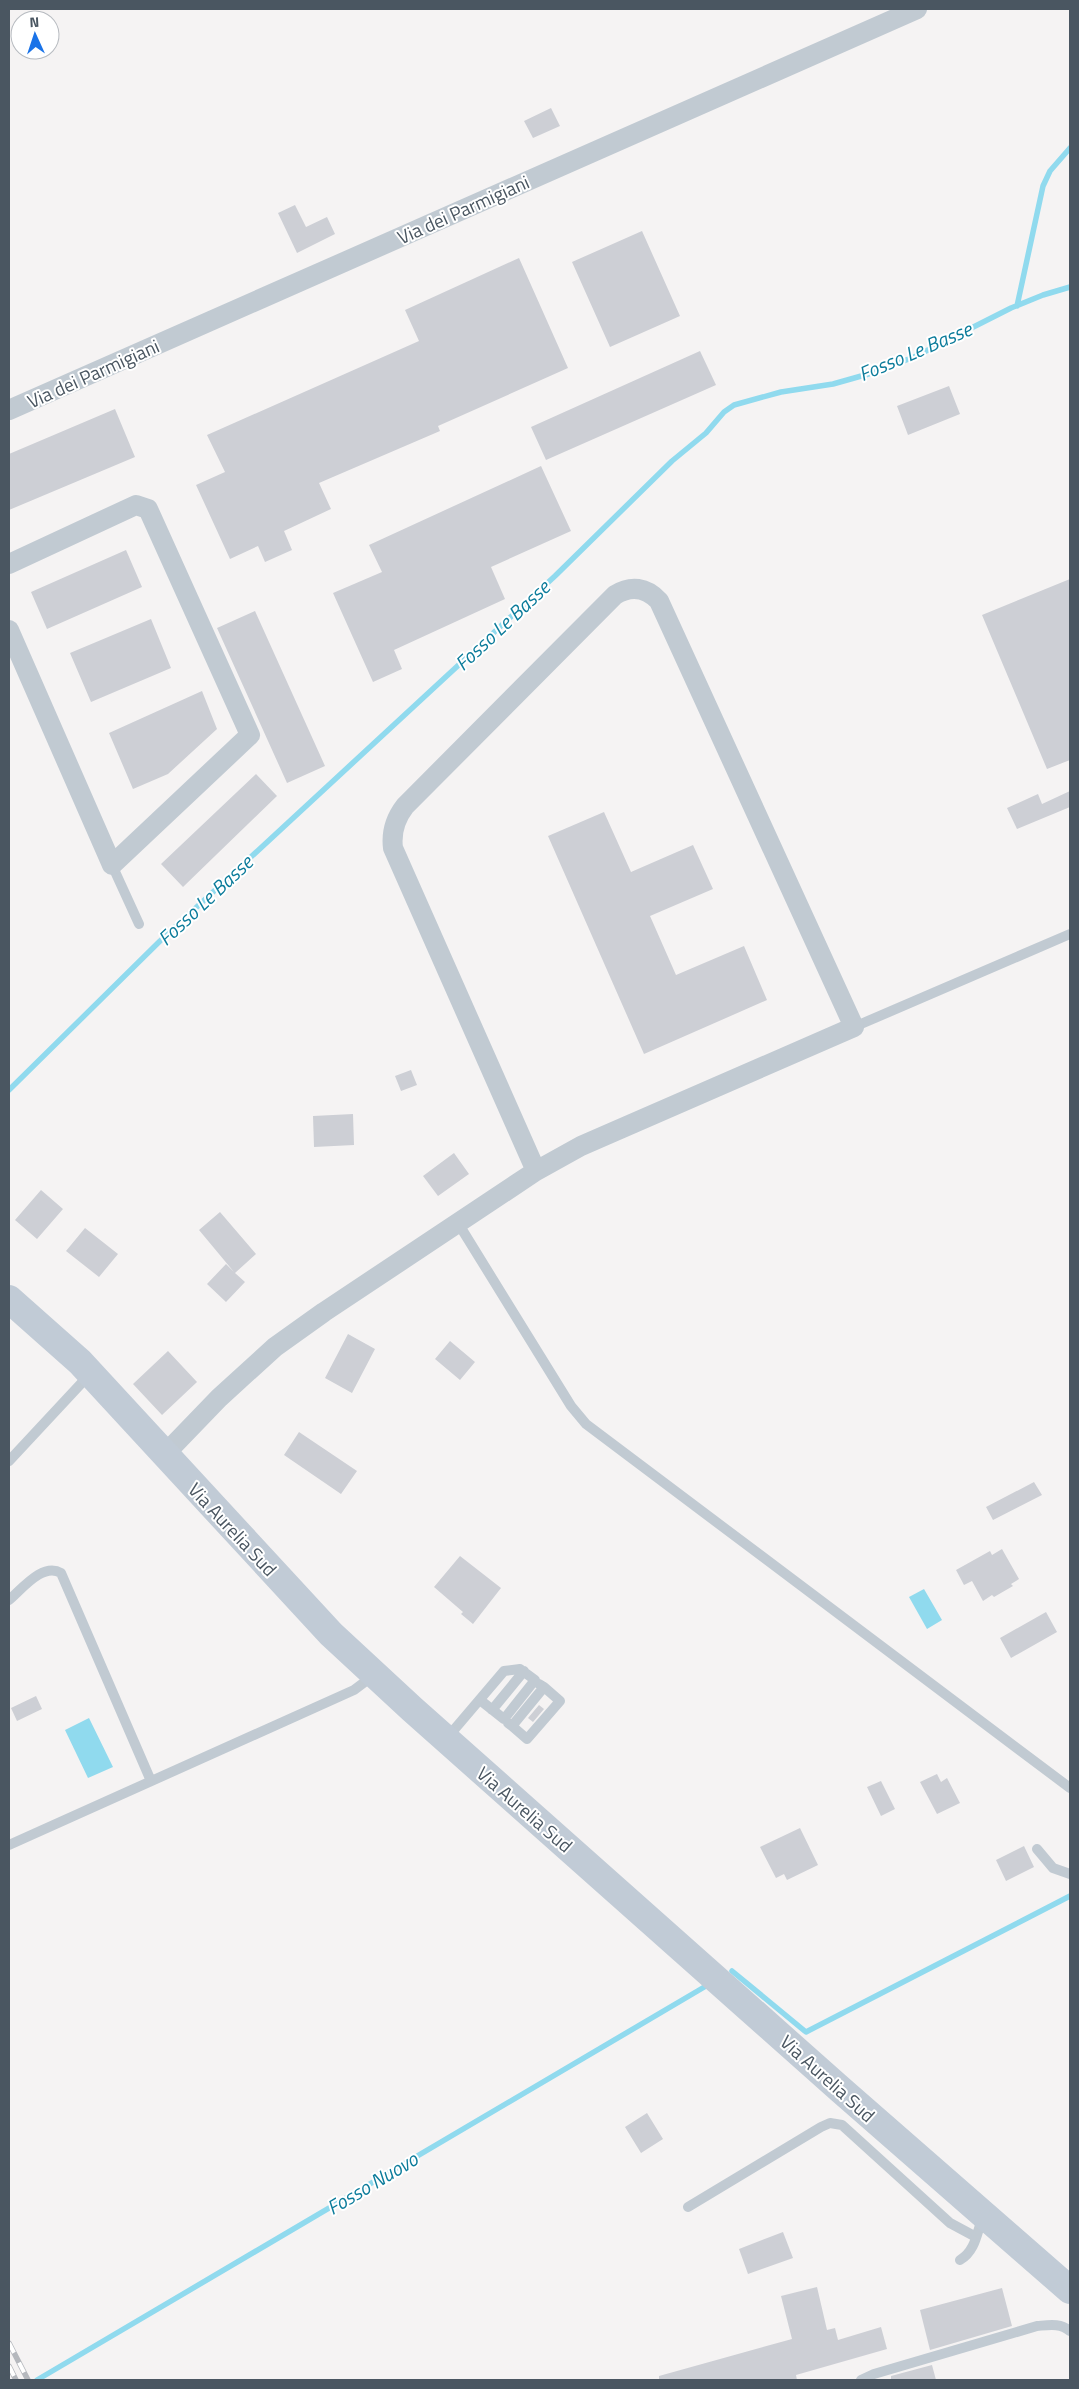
<svg xmlns="http://www.w3.org/2000/svg" width="1079" height="2389" viewBox="0 0 1079 2389" font-family="'Titillium Web',sans-serif">
<style>
.water{fill:#90daee}
.lines{fill:none;stroke-linecap:round;stroke-linejoin:round}
.stream{stroke:#90daee;stroke-width:5.5}
.building{fill:#cdcfd5}
.lane{stroke:#c1cad2;stroke-width:10}
.street{stroke:#c1cad2;stroke-width:20}
.secondary{stroke:#c1cbd6;stroke-width:28}
.rail-casing{stroke:#b5b8bd;stroke-width:5.5}
.rail{stroke:#fff;stroke-width:4;stroke-dasharray:11;stroke-linecap:butt}
.labels{text-anchor:middle;dominant-baseline:central;stroke-width:4;stroke-linejoin:round;paint-order:stroke}
.street-label{font-size:19px;fill:#4a5661;stroke:#fff}
.water-label{font-size:20px;font-style:italic;fill:#0c7c9b;stroke:#fff}
</style>
<rect width="100%" height="100%" fill="#f5f3f3"/>
<path class="water" d="M 924,1589 L 942,1620 L 927,1629 L 909,1597 Z
M 89,1718 L 113,1767 L 88,1778 L 65,1730 Z"/>
<g class="lines">
<path class="stream" d="M 1017,306 L 1043,186 L 1050,171 L 1070,148
M 9,1090 L 160,941 L 555,576 L 672,461 L 706,433 L 724,412 L 734,405 L 781,392 L 833,384 L 879,371 L 916,356 L 1011,308 L 1043,295 L 1070,287
M 732,1971 L 806,2032 L 1070,1896
M 37,2380 L 706,1986"/>
</g>
<path class="building" d="M 551,108 L 560,126 L 533,138 L 524,121 Z
M 295,205 L 306,227 L 327,217 L 335,234 L 297,253 L 278,213 Z
M 642,231 L 680,316 L 610,347 L 572,262 Z
M 519,258 L 568,368 L 438,426 L 440,431 L 319,483 L 331,509 L 284,531 L 292,550 L 265,562 L 258,546 L 230,559 L 196,485 L 225,472 L 207,435 L 419,341 L 405,310 Z
M 700,351 L 716,385 L 546,460 L 531,427 Z
M 949,386 L 960,414 L 908,435 L 897,406 Z
M 115,409 L 135,457 L 9,510 L 9,454 Z
M 541,466 L 571,531 L 491,567 L 505,599 L 394,650 L 402,669 L 373,682 L 333,593 L 382,572 L 369,545 Z
M 126,550 L 142,587 L 47,629 L 31,592 Z
M 1070,579 L 1070,760 L 1047,769 L 982,615 Z
M 255,611 L 325,766 L 287,783 L 217,628 Z
M 151,619 L 171,668 L 91,702 L 70,653 Z
M 202,691 L 217,729 L 168,774 L 133,789 L 109,733 Z
M 256,774 L 277,796 L 183,887 L 161,864 Z
M 1070,791 L 1070,807 L 1017,829 L 1007,808 L 1038,794 L 1042,804 Z
M 604,812 L 631,872 L 693,845 L 713,889 L 650,916 L 676,975 L 744,946 L 767,1000 L 644,1054 L 548,836 Z
M 411,1070 L 417,1085 L 401,1091 L 395,1076 Z
M 353,1114 L 354,1145 L 314,1147 L 313,1116 Z
M 454,1153 L 469,1174 L 438,1196 L 423,1176 Z
M 41,1190 L 63,1209 L 37,1239 L 15,1220 Z
M 220,1212 L 256,1254 L 235,1273 L 245,1282 L 226,1302 L 207,1284 L 226,1264 L 234,1272 L 199,1230 Z
M 85,1228 L 118,1254 L 99,1277 L 66,1251 Z
M 348,1334 L 375,1349 L 352,1393 L 325,1378 Z
M 450,1341 L 475,1362 L 460,1380 L 435,1359 Z
M 168,1351 L 197,1382 L 162,1415 L 133,1384 Z
M 299,1432 L 357,1471 L 341,1494 L 284,1455 Z
M 1034,1482 L 1042,1495 L 993,1520 L 986,1507 Z
M 1002,1549 L 1019,1579 L 1011,1584 L 1013,1586 L 994,1597 L 992,1595 L 983,1601 L 972,1581 L 964,1585 L 956,1570 L 990,1551 L 992,1555 Z
M 460,1556 L 501,1588 L 473,1624 L 461,1614 L 463,1612 L 434,1587 Z
M 1046,1612 L 1057,1632 L 1011,1658 L 1000,1638 Z
M 36,1696 L 42,1709 L 17,1721 L 11,1708 Z
M 539,1705 L 544,1709 L 533,1722 L 528,1718 Z
M 937,1774 L 941,1782 L 947,1778 L 960,1803 L 937,1814 L 920,1782 Z
M 881,1781 L 895,1809 L 881,1816 L 867,1787 Z
M 800,1828 L 818,1865 L 787,1880 L 784,1874 L 776,1878 L 760,1847 Z
M 1024,1846 L 1034,1867 L 1006,1881 L 996,1860 Z
M 647,2113 L 663,2139 L 641,2153 L 625,2127 Z
M 783,2232 L 793,2258 L 748,2274 L 739,2249 Z
M 817,2287 L 827,2330 L 835,2328 L 838,2340 L 881,2327 L 887,2349 L 796,2375 L 797,2380 L 659,2380 L 659,2376 L 792,2339 L 781,2296 Z
M 1002,2288 L 1012,2326 L 930,2350 L 920,2310 Z
M 932,2365 L 936,2380 L 891,2380 L 891,2376 Z"/>
<g class="lines">
<path class="lane" d="M 112,865 L 139,924
M 854,1027 L 1070,934
M 458,1223 L 571,1406 L 586,1424 L 1070,1788
M 9,1461 L 90,1374
M 9,1600 C 22,1589 43,1562 61,1573 L 151,1781
M 492,1710 L 524,1671
M 508,1723 L 512,1726 L 544,1687 L 539,1684
M 512,1726 L 527,1739 L 560,1701 L 544,1687
M 447,1738 L 504,1671 L 520,1669 L 535,1680 L 504,1719 L 480,1700
M 9,1845 L 354,1690 L 374,1675
M 1037,1849 L 1053,1868 L 1070,1874
M 688,2207 L 821,2127 L 830,2123 L 842,2125 L 950,2223 L 976,2237
M 960,2260 C 976,2251 977,2231 983,2216
M 861,2380 L 874,2374 L 1037,2326 C 1050,2325 1060,2323 1070,2331"/>
<path class="street" d="M 9,410 L 917,9
M 9,564 L 136,505 L 148,509 L 250,735 L 112,865 L 9,630
M 165,1454 L 219,1398 L 275,1347 L 324,1312 L 536,1171 L 581,1146 L 854,1027 L 659,601 C 646,587 631,585 615,595 L 405,806 C 395,819 391,832 393,848 L 536,1171"/>
<path class="secondary" d="M 9,1299 L 80,1362 L 331,1634 L 412,1709 L 841,2090 L 1070,2290"/>
<defs>
<path id="rail" d="M 9,2343 L 28,2380
M 9,2366 L 16,2380"/>
</defs>
<use href="#rail" class="rail-casing"/>
<use href="#rail" class="rail"/>
</g>
<g class="labels">
<g class="street-label">
<text transform="translate(463 209) rotate(-24)">Via dei Parmigiani</text>
<text transform="translate(93 373) rotate(-24)">Via dei Parmigiani</text>
<text transform="translate(233 1529) rotate(47)">Via Aurelia Sud</text>
<text transform="translate(525 1809) rotate(41)">Via Aurelia Sud</text>
<text transform="translate(828 2078) rotate(42)">Via Aurelia Sud</text>
</g>
<g class="water-label">
<text transform="translate(915 351) rotate(-23)">Fosso Le Basse</text>
<text transform="translate(502 625) rotate(-43)">Fosso Le Basse</text>
<text transform="translate(205 900) rotate(-43)">Fosso Le Basse</text>
<text transform="translate(372 2183) rotate(-31)">Fosso Nuovo</text>
</g>
</g>
<rect width="1079" height="2389" fill="none" stroke="#4a5661" stroke-width="20"/>
<g transform="translate(35 35) rotate(357)"><circle r="24" fill="#ffffff" stroke="#b7bbc0"/>
<path d="M0-4L9 19L0 12L-9 19Z" fill="#1a73e8"/>
<text y="-8" font-size="14" font-weight="bold" text-anchor="middle" fill="#4a5661">N</text>
</g>
</svg>
